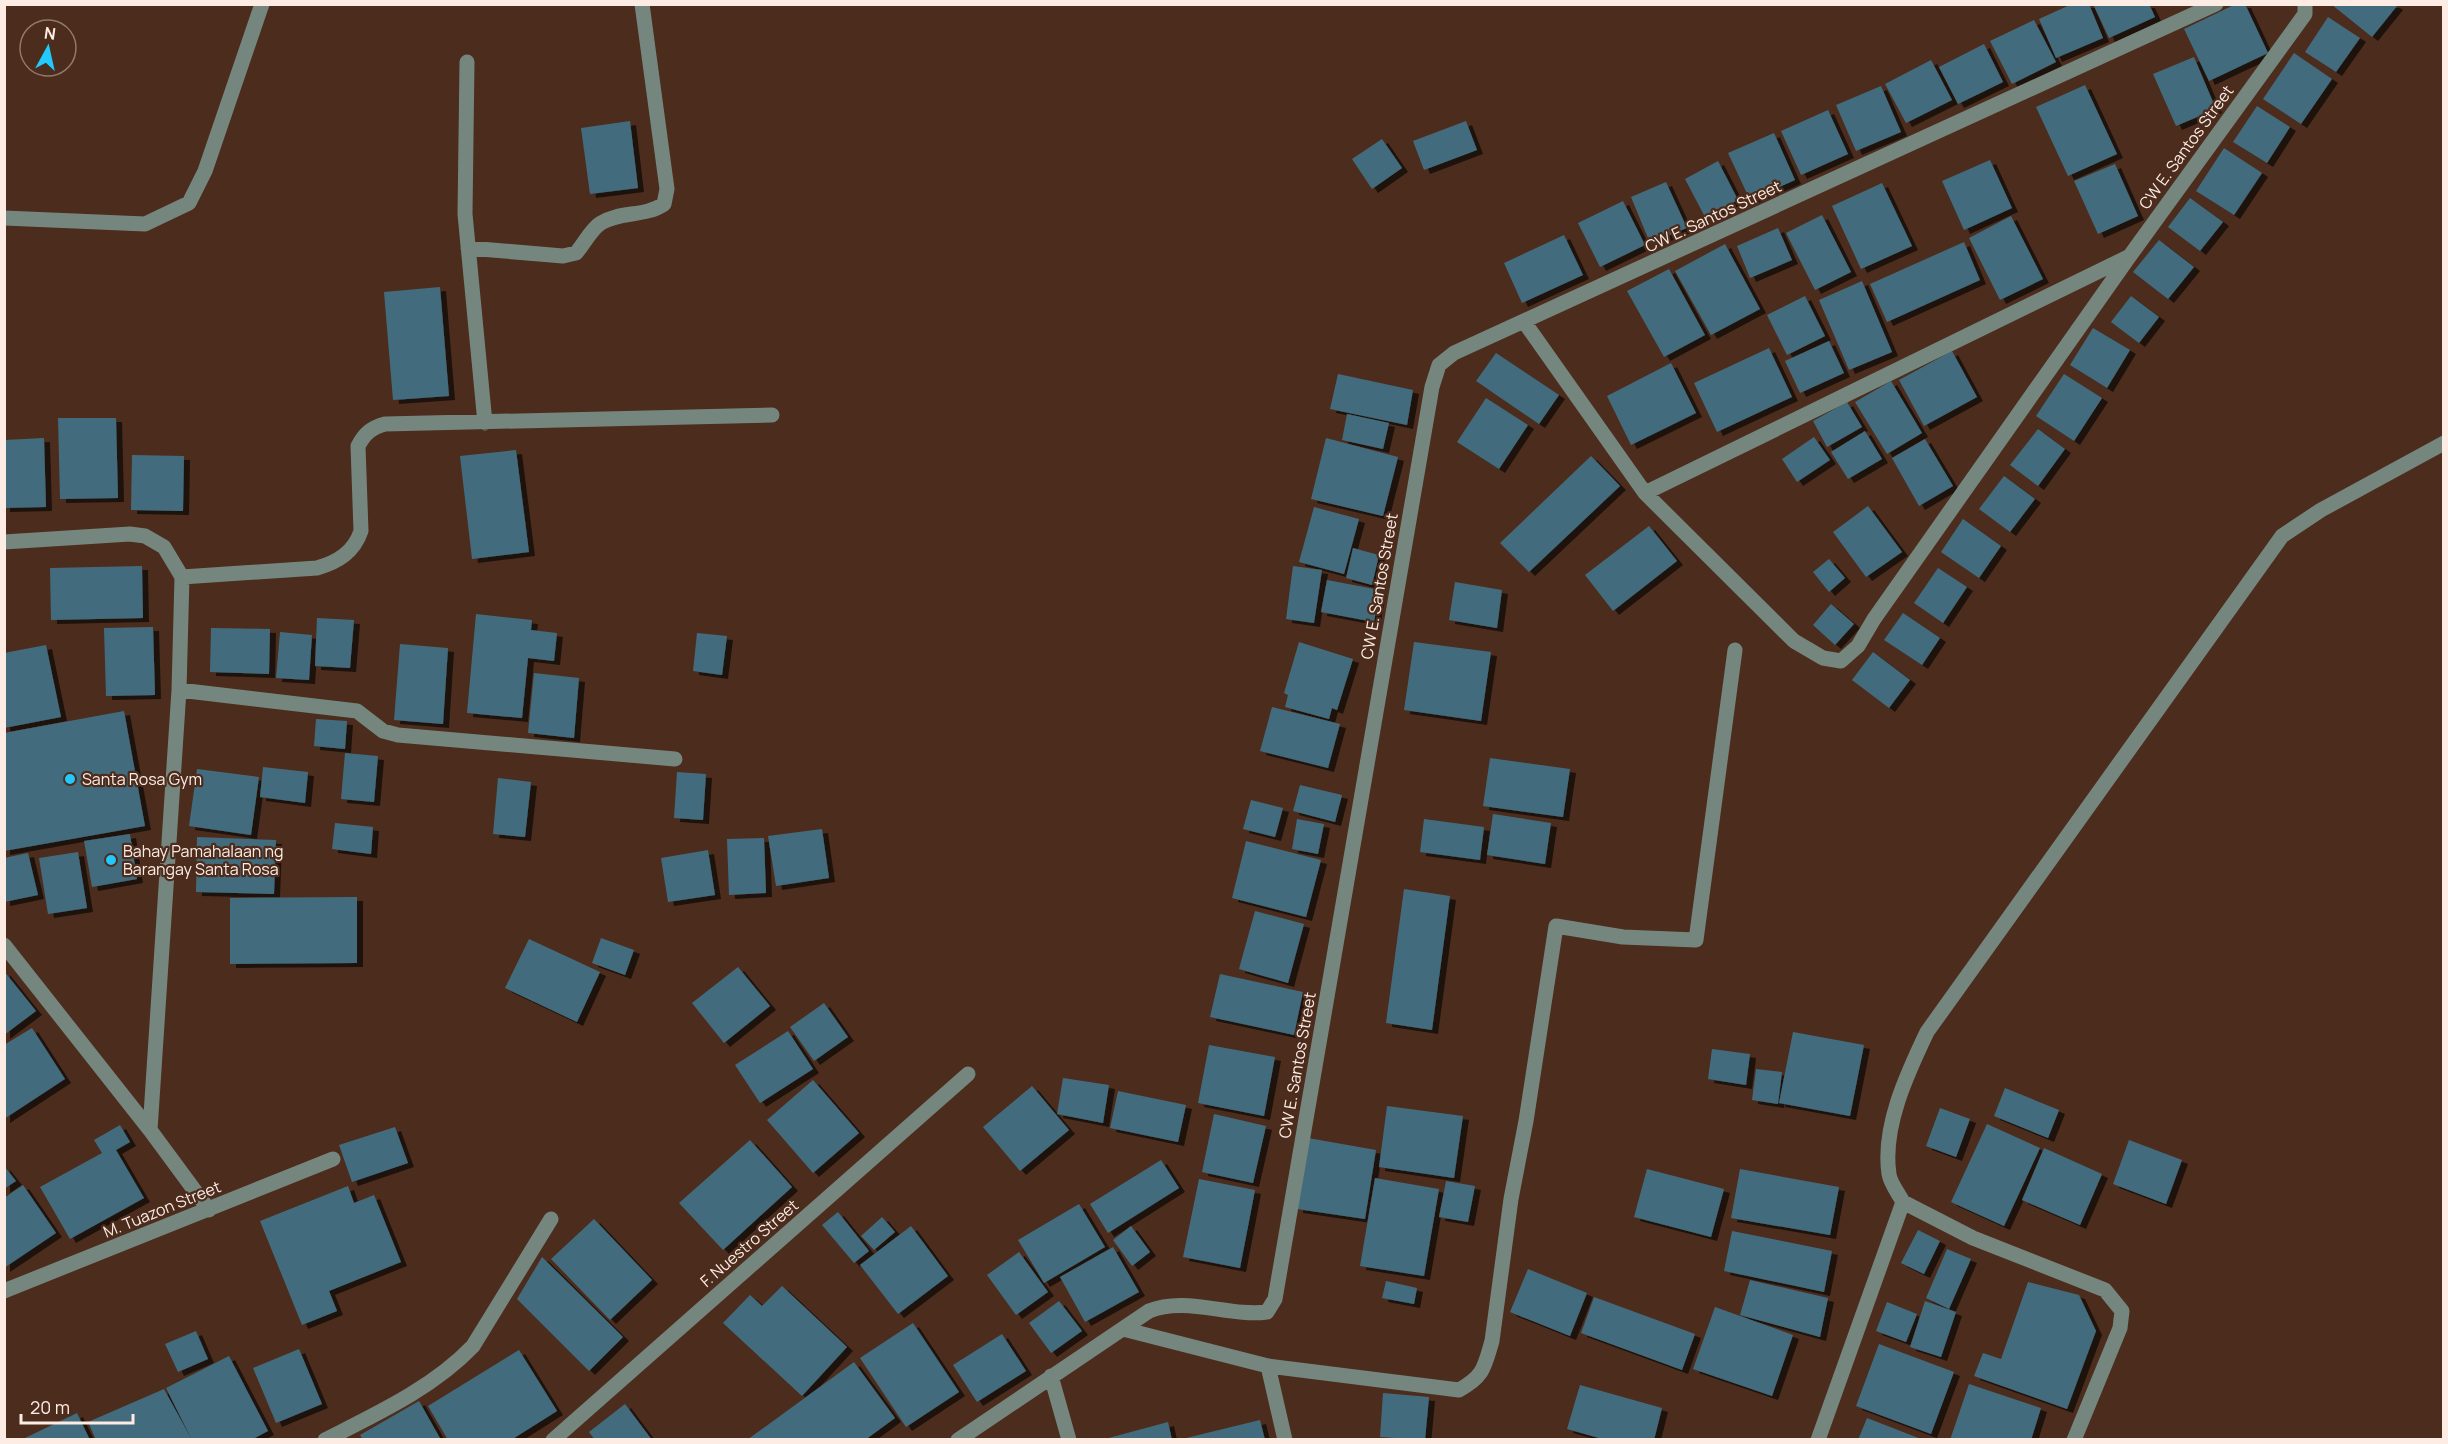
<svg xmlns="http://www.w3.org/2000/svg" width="2448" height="1444" viewBox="0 0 2448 1444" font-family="Manrope,sans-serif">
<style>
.building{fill:#436c7d;filter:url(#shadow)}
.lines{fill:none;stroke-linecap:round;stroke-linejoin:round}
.minor{stroke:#75867e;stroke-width:15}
.poi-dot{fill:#21c9fd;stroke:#4b2c1d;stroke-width:2}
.labels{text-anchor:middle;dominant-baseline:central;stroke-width:4.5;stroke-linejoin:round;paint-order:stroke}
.street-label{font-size:16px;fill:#fdece4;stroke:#4b2c1d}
.poi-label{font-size:16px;fill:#fdece4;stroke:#4b2c1d;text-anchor:start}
</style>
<defs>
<filter id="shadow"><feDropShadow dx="6" dy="4" stdDeviation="0" flood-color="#0009"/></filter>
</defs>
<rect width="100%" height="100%" fill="#4b2c1d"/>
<path class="building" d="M 2072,4 L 2089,4 L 2103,38 L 2056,58 L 2039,19 Z
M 2093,4 L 2149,4 L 2155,17 L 2109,38 Z
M 2236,4 L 2245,4 L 2268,53 L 2209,81 L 2184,29 Z
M 2331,4 L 2394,4 L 2397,6 L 2372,37 Z
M 2328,17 L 2360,38 L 2336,72 L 2305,52 Z
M 2034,20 L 2056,62 L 2012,84 L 1990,41 Z
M 1984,44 L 2003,82 L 1958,104 L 1939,67 Z
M 2294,53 L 2332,79 L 2301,124 L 2263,99 Z
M 2194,57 L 2216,109 L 2176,126 L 2153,74 Z
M 1931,60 L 1952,100 L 1906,123 L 1885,84 Z
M 2085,85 L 2117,154 L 2068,176 L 2036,107 Z
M 1881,86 L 1901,132 L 1856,151 L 1836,105 Z
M 2257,106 L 2290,127 L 2267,163 L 2233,142 Z
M 1828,110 L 1848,154 L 1801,175 L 1781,131 Z
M 630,121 L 638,188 L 590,194 L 581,128 Z
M 1466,121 L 1477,150 L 1424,170 L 1413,141 Z
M 1774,133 L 1795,180 L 1750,200 L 1728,153 Z
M 1382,139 L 1402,168 L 1372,189 L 1352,159 Z
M 2224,148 L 2262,173 L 2234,215 L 2196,191 Z
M 1990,160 L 2012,208 L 1964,230 L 1942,181 Z
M 1718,161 L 1738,200 L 1705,217 L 1685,179 Z
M 2115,164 L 2138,216 L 2098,234 L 2074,181 Z
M 1666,182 L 1687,228 L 1650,243 L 1631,197 Z
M 1882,183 L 1912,246 L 1861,269 L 1832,206 Z
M 2190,198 L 2223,222 L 2200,251 L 2168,227 Z
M 1623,201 L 1645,245 L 1600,267 L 1578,223 Z
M 1822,215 L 1851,272 L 1815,290 L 1786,233 Z
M 2011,216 L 2043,279 L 2000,300 L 1969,238 Z
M 1778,228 L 1792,260 L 1750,278 L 1737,246 Z
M 1564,235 L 1583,275 L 1522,303 L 1504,263 Z
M 2159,240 L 2194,267 L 2168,299 L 2133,272 Z
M 1964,242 L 1980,280 L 1887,322 L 1870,284 Z
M 1725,244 L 1760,309 L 1711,335 L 1675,271 Z
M 1669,269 L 1705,335 L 1664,357 L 1627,291 Z
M 1862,281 L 1892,352 L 1849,370 L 1819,300 Z
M 440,287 L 449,396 L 393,400 L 384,292 Z
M 1805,296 L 1825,336 L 1787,355 L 1767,315 Z
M 2131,296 L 2159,317 L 2139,343 L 2111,322 Z
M 2093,328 L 2130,350 L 2107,388 L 2070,365 Z
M 1829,341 L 1844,373 L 1800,393 L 1785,361 Z
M 1769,348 L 1792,397 L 1717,432 L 1694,383 Z
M 1952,351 L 1977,397 L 1924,426 L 1899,380 Z
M 1496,353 L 1559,395 L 1539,424 L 1476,381 Z
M 1671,363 L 1696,413 L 1631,445 L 1607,396 Z
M 1338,374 L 1413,390 L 1407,425 L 1330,409 Z
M 2064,374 L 2102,398 L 2074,441 L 2036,416 Z
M 1891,381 L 1922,433 L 1887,454 L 1855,402 Z
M 1486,398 L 1528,425 L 1499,469 L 1457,442 Z
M 1847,402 L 1862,427 L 1827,447 L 1813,421 Z
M 1347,414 L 1389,423 L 1383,449 L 1342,440 Z
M 58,418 L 116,418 L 118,498 L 60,499 Z
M 2038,429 L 2065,449 L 2038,486 L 2010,465 Z
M 1865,431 L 1882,459 L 1848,479 L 1831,452 Z
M 1814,437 L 1830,460 L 1797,482 L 1782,459 Z
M 44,438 L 46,507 L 4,508 L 4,440 Z
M 1326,438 L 1398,457 L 1383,516 L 1311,499 Z
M 1925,439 L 1953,486 L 1919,506 L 1892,458 Z
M 516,450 L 529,552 L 472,559 L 460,456 Z
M 132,455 L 184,456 L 183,511 L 131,510 Z
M 1591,456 L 1620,486 L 1529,572 L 1500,543 Z
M 2004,476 L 2035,499 L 2010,532 L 1979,509 Z
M 1868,506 L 1902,552 L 1866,577 L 1833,532 Z
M 1314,507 L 1359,519 L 1344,574 L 1299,562 Z
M 1963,519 L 2001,546 L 1979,578 L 1941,552 Z
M 1649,526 L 1677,561 L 1613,611 L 1585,575 Z
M 1353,548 L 1379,555 L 1372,585 L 1346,578 Z
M 1829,559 L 1845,578 L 1829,592 L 1813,572 Z
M 142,566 L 143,618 L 51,620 L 50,568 Z
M 1293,566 L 1322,570 L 1314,623 L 1286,619 Z
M 1938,568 L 1967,587 L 1943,623 L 1914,603 Z
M 1327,580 L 1380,590 L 1374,622 L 1321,612 Z
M 1455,582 L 1502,590 L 1497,628 L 1449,620 Z
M 1831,604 L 1854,624 L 1835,645 L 1813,625 Z
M 1903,613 L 1940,638 L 1922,665 L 1884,640 Z
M 476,614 L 532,620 L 531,630 L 557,633 L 554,661 L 528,658 L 522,718 L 467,713 Z
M 317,618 L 354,620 L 350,668 L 315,666 Z
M 153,627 L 155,695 L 106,696 L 104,628 Z
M 211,628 L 270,629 L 269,674 L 210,672 Z
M 280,632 L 312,635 L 309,680 L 276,678 Z
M 697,633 L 727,636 L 722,675 L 693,671 Z
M 1299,642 L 1353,659 L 1337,710 L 1332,708 L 1329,719 L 1285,707 L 1288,695 L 1284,693 Z
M 1414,642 L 1491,652 L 1481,721 L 1404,710 Z
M 400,644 L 448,648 L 443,724 L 394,720 Z
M 46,645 L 61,717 L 4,728 L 4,653 Z
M 1873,652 L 1910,680 L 1889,708 L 1852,680 Z
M 534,673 L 579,678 L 574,738 L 528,733 Z
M 1272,707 L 1340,724 L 1328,768 L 1260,751 Z
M 124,711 L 145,826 L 4,851 L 4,733 Z
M 316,719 L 347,721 L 345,749 L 314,746 Z
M 345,753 L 378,756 L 374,802 L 341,799 Z
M 1490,758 L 1570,769 L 1563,817 L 1483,806 Z
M 263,767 L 308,772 L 305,803 L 260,797 Z
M 197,769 L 259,777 L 251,835 L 189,826 Z
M 677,772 L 706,774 L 703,820 L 674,818 Z
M 498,778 L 531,782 L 525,837 L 493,834 Z
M 1300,785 L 1342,795 L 1335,822 L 1293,811 Z
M 1251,800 L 1283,808 L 1275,837 L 1243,829 Z
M 1493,814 L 1551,823 L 1545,864 L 1487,855 Z
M 1297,819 L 1324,824 L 1318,854 L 1292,849 Z
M 1424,819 L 1484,827 L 1480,860 L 1420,852 Z
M 335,823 L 373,827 L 371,854 L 332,849 Z
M 822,829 L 829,878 L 776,886 L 768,836 Z
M 130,834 L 137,879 L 92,887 L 84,841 Z
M 197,837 L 276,840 L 274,894 L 196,892 Z
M 764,838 L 766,893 L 729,895 L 727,839 Z
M 1246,841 L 1321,860 L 1306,917 L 1232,898 Z
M 708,850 L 715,895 L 668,902 L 661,858 Z
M 78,852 L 87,908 L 48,914 L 39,858 Z
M 28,853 L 38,895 L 4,902 L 4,858 Z
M 1404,889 L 1450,896 L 1432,1030 L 1386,1023 Z
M 357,897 L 357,963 L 230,964 L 230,898 Z
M 1255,911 L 1304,924 L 1288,983 L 1239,969 Z
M 601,938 L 634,950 L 625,975 L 592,963 Z
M 529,939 L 600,972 L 577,1022 L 505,988 Z
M 738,967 L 770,1006 L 724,1043 L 692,1003 Z
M 4,971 L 36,1011 L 4,1035 Z
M 1220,974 L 1303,992 L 1294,1035 L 1210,1017 Z
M 824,1003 L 848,1037 L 814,1061 L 790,1027 Z
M 32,1028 L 65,1079 L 4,1119 L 4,1045 Z
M 788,1031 L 813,1069 L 760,1103 L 735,1065 Z
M 1793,1032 L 1864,1045 L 1850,1116 L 1779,1103 Z
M 1209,1045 L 1275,1057 L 1264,1116 L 1198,1103 Z
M 1712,1049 L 1750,1054 L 1746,1085 L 1708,1079 Z
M 1756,1069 L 1782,1072 L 1778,1104 L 1752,1100 Z
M 1063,1078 L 1109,1085 L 1103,1123 L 1057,1114 Z
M 813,1080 L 859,1133 L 813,1173 L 767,1120 Z
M 1032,1086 L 1069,1130 L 1020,1171 L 983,1127 Z
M 2005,1088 L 2059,1110 L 2048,1138 L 1994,1116 Z
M 1118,1091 L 1186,1105 L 1178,1142 L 1110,1128 Z
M 1387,1106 L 1463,1116 L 1454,1178 L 1379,1167 Z
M 1940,1108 L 1970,1119 L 1956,1157 L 1926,1146 Z
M 1214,1114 L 1266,1126 L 1253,1183 L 1202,1172 Z
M 1987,1124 L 2040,1148 L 2004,1226 L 1951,1202 Z
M 120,1125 L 130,1142 L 116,1150 L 144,1198 L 70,1239 L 40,1187 L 102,1153 L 94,1140 Z
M 395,1127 L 408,1163 L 352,1182 L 339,1145 Z
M 1308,1138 L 1376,1150 L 1365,1219 L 1297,1209 Z
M 750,1140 L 792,1187 L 723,1250 L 679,1203 Z
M 2129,1140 L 2182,1160 L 2166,1204 L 2113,1184 Z
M 2044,1148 L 2102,1174 L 2080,1225 L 2022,1200 Z
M 1161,1160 L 1179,1188 L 1108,1233 L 1090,1204 Z
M 4,1166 L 16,1181 L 4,1189 Z
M 1647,1169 L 1724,1189 L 1711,1237 L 1634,1217 Z
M 1740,1169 L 1839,1187 L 1830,1235 L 1731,1218 Z
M 1375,1178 L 1439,1189 L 1424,1276 L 1360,1266 Z
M 1199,1179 L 1255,1190 L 1240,1268 L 1183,1257 Z
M 1446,1181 L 1475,1186 L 1468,1222 L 1439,1217 Z
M 23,1185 L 56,1233 L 4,1268 L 4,1198 Z
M 348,1186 L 354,1203 L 374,1195 L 401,1262 L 329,1291 L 337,1311 L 302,1325 L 260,1221 Z
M 1079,1204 L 1105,1247 L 1044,1283 L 1018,1240 Z
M 838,1212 L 869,1251 L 854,1263 L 822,1225 Z
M 882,1217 L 895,1232 L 874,1250 L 861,1236 Z
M 594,1219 L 652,1280 L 610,1320 L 551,1259 Z
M 911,1226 L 948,1276 L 898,1314 L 860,1265 Z
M 1131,1226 L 1150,1252 L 1132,1266 L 1113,1240 Z
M 1918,1230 L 1940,1241 L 1924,1274 L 1901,1263 Z
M 1732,1231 L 1832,1251 L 1824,1292 L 1724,1271 Z
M 1113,1247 L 1139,1292 L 1085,1322 L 1060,1277 Z
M 1947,1249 L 1971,1259 L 1949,1309 L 1926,1298 Z
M 1019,1252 L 1048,1292 L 1016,1315 L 987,1275 Z
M 542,1257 L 623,1337 L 589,1371 L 517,1299 Z
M 1528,1269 L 1587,1293 L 1570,1336 L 1510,1312 Z
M 1750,1280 L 1828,1298 L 1820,1337 L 1740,1315 Z
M 1386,1281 L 1417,1288 L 1414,1304 L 1382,1298 Z
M 2028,1282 L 2079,1295 L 2096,1331 L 2067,1409 L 1974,1376 L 1983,1353 L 2001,1359 Z
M 782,1286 L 847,1347 L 802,1396 L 723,1323 L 750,1295 L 762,1306 Z
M 1594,1297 L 1695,1334 L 1682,1370 L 1581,1333 Z
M 1059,1301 L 1082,1331 L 1051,1353 L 1029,1323 Z
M 1925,1301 L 1956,1312 L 1941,1357 L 1910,1347 Z
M 1887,1302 L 1917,1314 L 1906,1342 L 1876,1331 Z
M 1715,1307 L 1793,1335 L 1772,1396 L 1693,1369 Z
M 913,1323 L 959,1392 L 906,1427 L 860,1358 Z
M 196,1331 L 208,1359 L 178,1372 L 165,1344 Z
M 1002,1334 L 1026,1371 L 977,1402 L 953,1365 Z
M 1879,1344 L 1954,1372 L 1931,1434 L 1856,1406 Z
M 299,1349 L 322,1404 L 276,1423 L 253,1368 Z
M 519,1350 L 557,1411 L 511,1440 L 448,1440 L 428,1406 Z
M 229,1356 L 268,1431 L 251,1440 L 192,1440 L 166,1388 Z
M 854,1362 L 895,1418 L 865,1440 L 747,1440 Z
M 1969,1384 L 2041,1408 L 2031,1440 L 1950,1440 Z
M 1580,1385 L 1662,1408 L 1654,1440 L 1606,1440 L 1567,1429 Z
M 164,1389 L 192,1440 L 96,1440 L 88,1422 Z
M 1383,1393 L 1429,1397 L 1425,1440 L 1380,1437 Z
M 419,1401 L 441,1440 L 363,1440 L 360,1435 Z
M 625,1404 L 652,1440 L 595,1440 L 589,1432 Z
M 77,1413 L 90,1440 L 26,1440 L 25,1438 Z
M 1867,1418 L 1921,1439 L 1921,1440 L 1858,1440 Z
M 1260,1420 L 1265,1440 L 1182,1440 L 1182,1439 Z
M 1168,1422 L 1172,1440 L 1105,1440 L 1105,1439 Z"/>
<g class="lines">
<path class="minor" d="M 467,62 L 465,214 L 485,423
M 4,218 L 145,224 L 189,203 L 205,171 L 262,4
M 468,248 L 563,256 L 576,253 C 584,244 591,229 601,223 C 620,211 645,217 664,204 L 667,189 L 642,4
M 1525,323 L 1645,493 L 1794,641 L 1823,658 L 1841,661 L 1858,646 L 1874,619 L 2129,257 L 2305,14 L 2305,4
M 1645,493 L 2128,257
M 4,542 L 130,534 L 145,536 L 164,547 L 182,577 L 179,690 L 150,1130
M 182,577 L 317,568 C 338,562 354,552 361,531 L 358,446 C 365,433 371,428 385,424 L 772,415
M 179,690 L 357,711 L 383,731 L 398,735 L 675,759
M 4,945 L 150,1130 L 209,1210
M 1903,1202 C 1899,1194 1890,1183 1889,1174 C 1882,1127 1907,1074 1927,1032 L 2282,536 L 2321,510 L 2444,443
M 4,1291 L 333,1159
M 1123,1329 L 1268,1366 L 1459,1390 C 1484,1376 1484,1368 1492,1341 L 1511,1199 L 1526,1121 L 1556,926 L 1623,937 L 1696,940 L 1735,650
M 1268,1366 L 1285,1440
M 1051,1376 L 1069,1440
M 325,1440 C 376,1414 433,1388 473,1346 L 551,1219
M 553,1440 L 968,1074
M 958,1440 L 1149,1311 C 1186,1296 1229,1317 1267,1312 L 1275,1299 L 1432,387 L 1439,365 L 1454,353 L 2216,4
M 1818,1440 L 1903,1202 L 1973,1238 L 2105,1290 L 2122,1311 L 2120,1328 L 2074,1440"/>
</g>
<g class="poi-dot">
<circle cx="70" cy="779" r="6"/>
<circle cx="111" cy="860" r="6"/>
</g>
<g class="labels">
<g class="street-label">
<text transform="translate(2186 147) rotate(-54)">CW E. Santos Street</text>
<text transform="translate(1713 216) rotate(-25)">CW E. Santos Street</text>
<text transform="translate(1379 586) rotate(-80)">CW E. Santos Street</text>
<text transform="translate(1297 1065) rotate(-80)">CW E. Santos Street</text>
<text transform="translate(162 1209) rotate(-22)">M. Tuazon Street</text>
<text transform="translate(749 1243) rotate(-41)">F. Nuestro Street</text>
</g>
<g class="poi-label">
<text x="82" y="779">Santa Rosa Gym</text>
<text x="123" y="851">Bahay Pamahalaan ng<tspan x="123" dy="18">Barangay Santa Rosa</tspan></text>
</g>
</g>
<rect width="2448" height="1444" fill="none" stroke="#fdece4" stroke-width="12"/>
<g transform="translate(48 48) rotate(8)"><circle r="28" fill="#4b2c1d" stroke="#92796d" stroke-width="1.5"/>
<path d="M0-4.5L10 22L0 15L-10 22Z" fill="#21c9fd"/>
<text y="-9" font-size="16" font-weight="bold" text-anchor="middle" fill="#fdece4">N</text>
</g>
<path d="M21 1414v9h112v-9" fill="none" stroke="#fdece4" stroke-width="3"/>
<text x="30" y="1414" font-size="18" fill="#fdece4" stroke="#4b2c1d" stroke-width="4.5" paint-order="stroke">20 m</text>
</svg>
